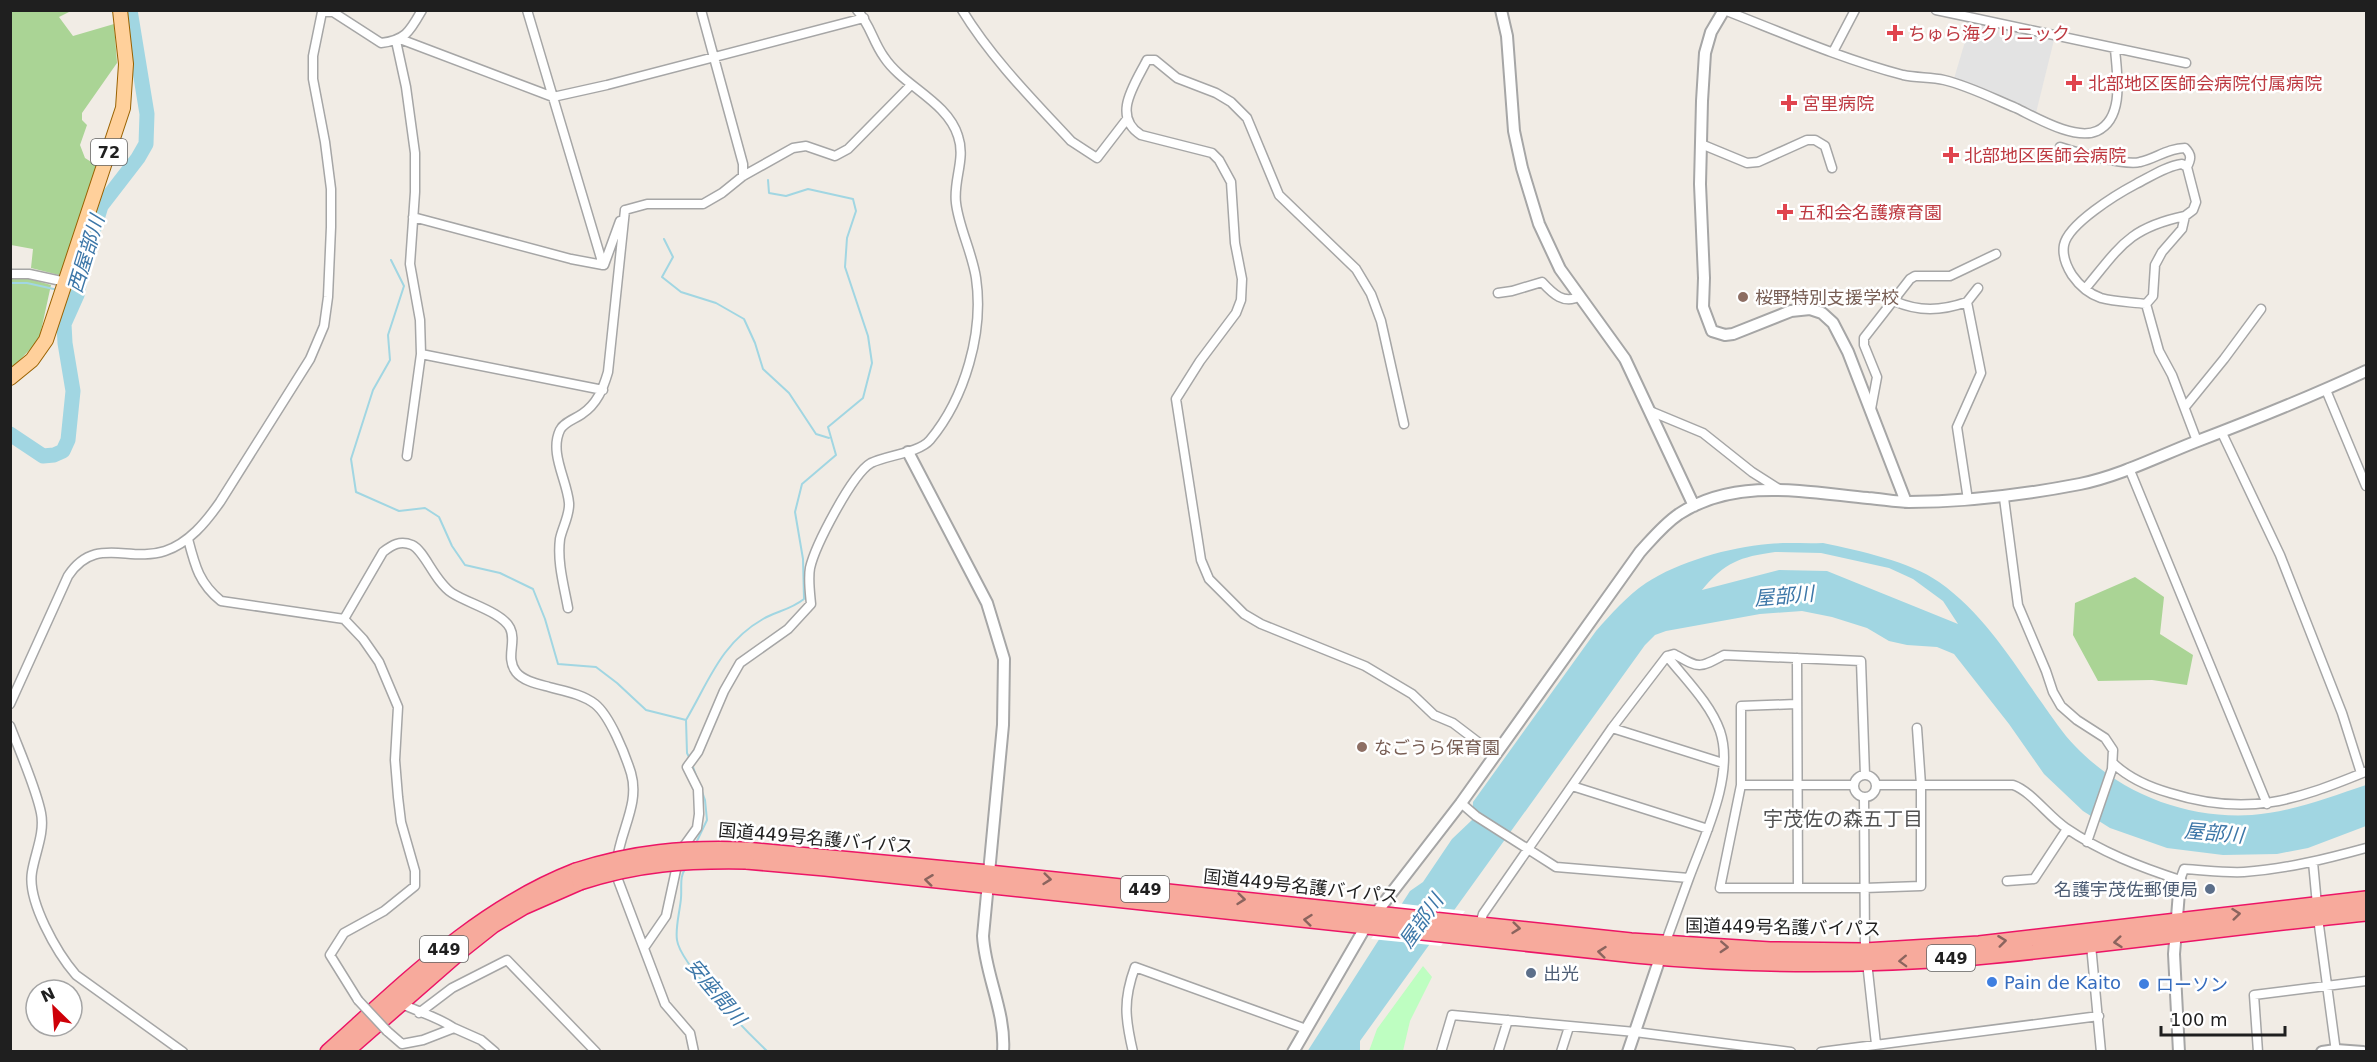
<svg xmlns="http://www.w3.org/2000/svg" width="2377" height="1062" viewBox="0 0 2377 1062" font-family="'DejaVu Sans','Noto Sans JP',sans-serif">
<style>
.forest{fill:#aad495}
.park{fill:#befec1}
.parking{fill:#e3e3e3}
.water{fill:#a1d6e2;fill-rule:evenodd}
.pier{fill:#fff}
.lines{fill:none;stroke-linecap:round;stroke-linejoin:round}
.stream{stroke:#a1d6e2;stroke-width:2}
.river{stroke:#a1d6e2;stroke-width:15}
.minor-casing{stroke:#a6a6a6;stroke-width:11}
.tertiary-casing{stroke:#a6a6a6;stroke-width:14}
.primary-casing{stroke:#9a6200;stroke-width:16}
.trunk-casing{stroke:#ec1566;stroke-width:18}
.minor{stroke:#fff;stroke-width:8}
.tertiary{stroke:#fff;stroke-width:10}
.primary{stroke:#ffd09b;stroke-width:14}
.trunk{stroke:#f7aa9c;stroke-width:15}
.minor-bridge-casing{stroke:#a6a6a6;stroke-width:11;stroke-linecap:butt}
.trunk-bridge-casing{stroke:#ec1566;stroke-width:18;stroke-linecap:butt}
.minor-bridge{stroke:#fff;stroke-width:8}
.trunk-bridge{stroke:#f7aa9c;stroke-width:15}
.oneway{stroke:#8b645e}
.health-dot{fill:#e0444e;stroke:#fff;stroke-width:2}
.education-dot{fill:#8d6e63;stroke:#fff;stroke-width:2}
.service-dot{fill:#5c6f8a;stroke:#fff;stroke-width:2}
.shop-dot{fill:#3f7fe0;stroke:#fff;stroke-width:2}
.labels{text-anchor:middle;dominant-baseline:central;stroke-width:5;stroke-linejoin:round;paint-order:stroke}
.shield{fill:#fff;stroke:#626262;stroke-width:1.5}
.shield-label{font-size:16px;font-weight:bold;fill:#1f1f1f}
.health-label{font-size:18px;fill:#be3a42;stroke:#fff;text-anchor:start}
.education-label{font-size:18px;fill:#785e54;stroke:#fff;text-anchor:start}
.street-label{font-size:18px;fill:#1f1f1f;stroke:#fff}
.service-label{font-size:18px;fill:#4e5e75;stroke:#fff;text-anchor:end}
.shop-label{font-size:18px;fill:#366cbe;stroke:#fff;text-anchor:start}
.water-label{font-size:20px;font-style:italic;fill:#3d77a8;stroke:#fff}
.neighbourhood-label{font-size:20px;fill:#525252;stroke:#fff}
</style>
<rect width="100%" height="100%" fill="#f1ece5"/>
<path class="forest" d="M 10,11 L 71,11 L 59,17 L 73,36 L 114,24 L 117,63 L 82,113 L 82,120 L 87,125 L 80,145 L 85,158 L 96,165 L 63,276 L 31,268 L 33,249 L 11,245 Z
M 10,279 L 30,279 L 51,285 L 39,340 L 12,368 L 10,367 Z
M 2135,577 L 2164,597 L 2160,634 L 2193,655 L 2187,685 L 2152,680 L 2098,681 L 2073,635 L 2075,603 Z"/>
<path class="park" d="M 1423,966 L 1432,977 L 1410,1021 L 1403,1051 L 1369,1051 L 1377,1029 Z"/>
<path class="parking" d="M 1972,18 L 2055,36 L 2035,117 L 1953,82 Z"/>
<path class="water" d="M 1823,543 C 1860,551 1909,561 1939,582 C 1984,614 2011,659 2042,703 C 2052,717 2063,734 2075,746 C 2121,794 2186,819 2252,815 C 2291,812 2330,797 2366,785 L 2366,826 L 2308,848 L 2277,854 L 2223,855 L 2167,848 L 2110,828 L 2083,811 L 2044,774 L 2009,724 L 1954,654 L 1937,647 L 1907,645 L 1889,641 L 1867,628 L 1832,617 L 1802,611 L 1760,614 L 1666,631 L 1655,635 L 1645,645 L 1360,1041 L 1360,1051 L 1307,1052 L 1410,891 L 1423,882 L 1452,839 L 1472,820 L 1473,802 L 1596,631 C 1611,614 1627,596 1646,583 C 1678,562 1730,547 1768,544 C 1786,542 1805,544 1823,543 ZM 1775,552 L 1821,553 L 1889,568 L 1913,579 L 1943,601 L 1958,624 L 1827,571 L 1779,570 L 1702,590 C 1725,562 1740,557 1775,552 Z"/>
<path class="pier" d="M 1396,903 L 1465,911 L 1441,946 L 1371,939 Z"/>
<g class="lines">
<path class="stream" d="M 664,239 L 673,257 L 662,277 L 681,292 L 716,303 L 744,319 L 755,343 L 763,369 L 789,393 L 816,434 L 829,438
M 391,260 L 404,286 L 388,335 L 390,360 L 373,390 L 351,459 L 356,492 L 399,511 L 425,508 L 439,517 L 452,546 L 465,565 L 500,573 L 533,589 L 545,619 L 558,664 L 596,667 L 617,683 L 646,710 L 686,720
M 10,283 L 27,283 L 58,290
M 66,292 L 77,295
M 686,720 C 709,681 721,643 763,619 C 777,611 790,610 804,599 L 803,559 L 795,512 L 802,484 L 836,455 L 828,427 L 863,398 L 872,363 L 868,336 L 845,267 L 847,238 L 856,211 L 853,199 L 808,189 L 786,196 L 769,193 L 768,180
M 686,720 L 687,753 L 690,759
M 692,764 L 698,781
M 696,843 L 707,820 L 705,800 L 701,789
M 686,868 C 679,876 682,887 681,898 C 680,911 675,928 677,940 C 680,964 748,1033 768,1052"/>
<path class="river" d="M 10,434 L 43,456 L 54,455 L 63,451 L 68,440 L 73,391 L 65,343 L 64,324 L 77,295 L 83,264 L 101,206 L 138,158 L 146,144 L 147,114 L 130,10"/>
<defs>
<path id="minor" d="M 527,10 L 603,265
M 701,10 L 743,164 L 743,176
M 962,10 C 992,59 1033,100 1071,141 L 1097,158 L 1127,119
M 1724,10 C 1783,33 1842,59 1903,75 C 1917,78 1931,77 1944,80 C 1969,86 1992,98 2016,108 C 2035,117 2075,141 2097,131 C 2125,118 2117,74 2115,49
M 1936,10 L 2186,63
M 400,39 L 553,97 L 607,85 L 864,18
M 396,41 L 406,87 L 415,153 L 415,192 L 410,264 L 420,320 L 421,354 L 407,456
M 1833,52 L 1855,10
M 1701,144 L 1747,163 L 1758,162 L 1807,140 L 1815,140 L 1825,146 L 1832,168
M 2060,147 C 2075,152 2125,166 2140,162 C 2155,159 2168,148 2185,148 C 2192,155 2191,159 2187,167
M 625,210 L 647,204 L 703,204 L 722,193 L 743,176 L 793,148 L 806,146 L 835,156 L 848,149 L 911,85
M 413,217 L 571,259 L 603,265
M 604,265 L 620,221
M 10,274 L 29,274 L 66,282
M 2085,289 C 2120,247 2128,228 2185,216
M 1498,293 L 1512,291 L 1542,282 C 1553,294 1564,305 1580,296
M 1894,301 C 1919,312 1941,311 1967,302
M 2146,304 C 2132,302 2115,302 2101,298 C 2089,294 2079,285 2072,275 C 2067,267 2062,256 2064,245 C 2068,224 2117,194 2136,184 C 2150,177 2166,166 2182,164 L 2187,167 L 2196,202 L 2193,210 L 2185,216 L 2182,229 L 2162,252 L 2155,265 L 2153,296 L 2146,304 L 2159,351 L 2172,375 L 2197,441
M 421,354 L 603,390
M 2326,390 L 2366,486
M 2185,407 L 2224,359 L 2261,309
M 1871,409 L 1877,377 L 1864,345 L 1864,338 L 1910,279 L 1915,276 L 1950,276 L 1996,254
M 1650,411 L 1703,433 L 1752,472 L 1779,489
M 1404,424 L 1381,321 L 1371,294 L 1356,269 L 1279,195 L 1247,118 L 1231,102 L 1216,93 L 1177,78 L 1155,60 L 1147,60 C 1135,84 1111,116 1141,135 L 1212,153 L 1219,160 L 1231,182 L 1235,243 L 1242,279 L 1241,300 L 1236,313 L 1200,361 L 1176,399 L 1201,560 L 1209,579 L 1244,614 L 1261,624 L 1365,666 L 1412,694 L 1434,715 L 1453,723 L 1495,755
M 2222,433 L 2280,555 L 2342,713 L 2361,773
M 2129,468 L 2267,804
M 2004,498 L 2018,605 L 2046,671 L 2053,692 L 2061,706 L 2077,720 L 2105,738 L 2113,750 L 2112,769 L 2087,842
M 1968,500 L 1957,427 L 1981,373 L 1967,302 L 1978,288
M 188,539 C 195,566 199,583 221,601 L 344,619 L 363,639 L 379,662 L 398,707 L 395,760 L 398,797 L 401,822 L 415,871 L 415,886 L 384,911 L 344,933 L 330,955 L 358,1000
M 568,608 C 564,586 557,562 560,539 C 562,528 570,515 569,503 C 567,480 549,453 560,430 C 564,422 575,419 582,414 C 597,404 603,389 608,372 L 625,210
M 344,619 L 383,552 C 392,545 400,540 412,545 C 425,551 434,581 452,593 C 467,603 502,612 510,628 C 517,642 505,657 516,672 C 523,681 538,684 549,687 C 564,691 582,694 595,704 C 610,716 625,754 631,773 C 640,804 620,831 617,861 C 617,867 618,874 618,880 L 665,1004 L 690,1033 L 694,1052
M 1797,658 L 1798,888
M 10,704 L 68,576 C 95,535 128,563 165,551 C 189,543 206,522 220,502 L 310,359 L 324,326 L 328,297 L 331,227 L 331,189 L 325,142 L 313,79 L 313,56 L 322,12 L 333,12 L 381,43 C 406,40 410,31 422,10
M 1796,704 L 1741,706 L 1741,785 L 1720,888 L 1864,888 L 1921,886 L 1921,785 L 1917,728
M 10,726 C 20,752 36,788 41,813 C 45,833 35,853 32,872 C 27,901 57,953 76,975 L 183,1052
M 1612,728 L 1723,763
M 2114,764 C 2130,779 2149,787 2170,793 C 2247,817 2294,801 2365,772
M1854 786a11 11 0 1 1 22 0a11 11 0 1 1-22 0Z
M 1741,785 L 1853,785
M 1877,785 L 2013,785 C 2031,791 2049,817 2066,828 C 2101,852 2140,867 2180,880 L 2184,869 C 2204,870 2224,873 2244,872 C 2286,869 2326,859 2366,848
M 1572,786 L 1708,829
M 1864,797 L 1865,951
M 1461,803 L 1476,816 L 1556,867 L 1689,878
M 2313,862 L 2317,905
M 2007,881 L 2034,879 L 2067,829
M 2318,918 L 2336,1052
M 1480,924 L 1483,914 L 1612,728 L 1667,656 L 1674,654 C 1699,668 1698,669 1724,655 L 1861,661 L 1865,775
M 1665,944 C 1673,922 1681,900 1689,878 C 1704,837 1735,775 1720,731 C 1710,703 1685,679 1667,656
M 2091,945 L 2101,1052
M 644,948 L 666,916 L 679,856 L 684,846 L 697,828 L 699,814 L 698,789 L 687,767 L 698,752 L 724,691 L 740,663 L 788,629 L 811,604 C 810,593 808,579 810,568 C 815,546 852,474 871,463 C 887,455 919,453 930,440 C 965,398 984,332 976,278 C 972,252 959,228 956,203 C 953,180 966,159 958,136 C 947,101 903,86 884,57 C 873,42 870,24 857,10
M 1867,962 L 1876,1044
M 400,1003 C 418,1012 436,1016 454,1028
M 419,1013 L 452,988 L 507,960 L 596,1052
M 387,1031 L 402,1044 L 423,1040 L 454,1028 L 481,1040 L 495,1052
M 1133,1052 C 1125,1018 1123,1000 1135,967 L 1306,1029
M 1441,1052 L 1452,1015 L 1635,1032 L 1791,1052
M 1498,1052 L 1508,1020
M 1561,1052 L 1569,1027
M 1821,1052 L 2099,1016
M 2258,1052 L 2254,995 L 2366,981"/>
<path id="tertiary" d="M 1501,10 L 1507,36 L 1514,131 L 1522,168 L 1539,224 L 1560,269 L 1625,359 L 1694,506
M 1724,10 L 1711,32 L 1705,53 L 1702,101 L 1700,184 L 1704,278 L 1703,307 L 1712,331 L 1725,335 L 1733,334 L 1791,311 L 1810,309 L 1822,313 L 1833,323 L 1848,352 L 1906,502
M 908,452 L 987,603 L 1004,659 L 1003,725 L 983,936 C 985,975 1006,1012 1003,1052
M 1293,1052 L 1366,926 L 1461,803 L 1640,552 C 1652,539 1663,525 1679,514 C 1736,477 1805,492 1868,498 C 1882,499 1896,502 1909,502 C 1967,502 2023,495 2080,484 C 2119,476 2157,457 2195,442 C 2253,420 2310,397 2366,371
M 1628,1052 L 1662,952
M 2179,1052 L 2174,954 L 2180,880
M 2322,1052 L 2336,1050 L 2363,1052"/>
<path id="primary" d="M 10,378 L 32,360 L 46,340 L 123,108 L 126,64 L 120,10"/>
<path id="trunk" d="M 745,850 L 989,873 L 1631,941 L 1770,950 L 1865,951 L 1979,944 L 2366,899
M 746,861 L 825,868 L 1635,955 C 1747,966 1862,966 1975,957 C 2106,945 2236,926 2366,913
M 328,1052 C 405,983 478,909 576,871
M 345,1052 L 464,948 L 493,925 L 523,907 L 580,882"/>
</defs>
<use href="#minor" class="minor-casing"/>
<use href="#tertiary" class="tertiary-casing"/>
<use href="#primary" class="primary-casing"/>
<use href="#trunk" class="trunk-casing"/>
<use href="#minor" class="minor"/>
<use href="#tertiary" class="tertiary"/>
<use href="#primary" class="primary"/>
<use href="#trunk" class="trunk"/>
<defs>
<path id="minor-bridge" d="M 358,1000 L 387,1031"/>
<path id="trunk-bridge" d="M 576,871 C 634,852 684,848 745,850
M 580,882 C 637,863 686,860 746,861"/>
</defs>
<use href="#minor-bridge" class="minor-bridge-casing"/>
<use href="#trunk-bridge" class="trunk-bridge-casing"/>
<use href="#minor-bridge" class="minor-bridge"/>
<use href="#trunk-bridge" class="trunk-bridge"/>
</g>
<defs><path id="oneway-chevron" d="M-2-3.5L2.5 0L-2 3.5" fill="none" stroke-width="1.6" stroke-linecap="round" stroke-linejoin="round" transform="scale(1.5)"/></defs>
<g class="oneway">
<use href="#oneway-chevron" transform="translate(1047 879) rotate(6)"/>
<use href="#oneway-chevron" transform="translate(929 880) rotate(-173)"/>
<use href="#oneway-chevron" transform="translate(1241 899) rotate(6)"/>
<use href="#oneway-chevron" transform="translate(2236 914) rotate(-6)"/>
<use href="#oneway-chevron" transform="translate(1308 920) rotate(-174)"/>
<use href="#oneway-chevron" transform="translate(1516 928) rotate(6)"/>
<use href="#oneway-chevron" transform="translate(2002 941) rotate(-7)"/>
<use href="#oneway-chevron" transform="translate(2118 942) rotate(174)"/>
<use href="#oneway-chevron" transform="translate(1724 947) rotate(3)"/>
<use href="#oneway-chevron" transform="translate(1602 952) rotate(-174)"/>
<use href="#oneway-chevron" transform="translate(1903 961) rotate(178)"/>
</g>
<g class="health-dot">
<path d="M1892 24h6v6h6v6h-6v6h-6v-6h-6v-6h6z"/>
<path d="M2071 74h6v6h6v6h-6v6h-6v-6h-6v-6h6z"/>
<path d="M1786 94h6v6h6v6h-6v6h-6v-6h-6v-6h6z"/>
<path d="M1948 146h6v6h6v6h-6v6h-6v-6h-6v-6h6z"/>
<path d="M1782 203h6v6h6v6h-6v6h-6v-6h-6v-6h6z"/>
</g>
<g class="education-dot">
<circle cx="1743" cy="297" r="6"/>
<circle cx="1362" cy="747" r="6"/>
</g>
<g class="service-dot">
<circle cx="2210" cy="889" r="6"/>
<circle cx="1531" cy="973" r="6"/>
</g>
<g class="shop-dot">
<circle cx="1992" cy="982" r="6"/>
<circle cx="2144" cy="984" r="6"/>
</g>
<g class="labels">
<g class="shield">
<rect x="91" y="139" width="36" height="26" rx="4.5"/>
<rect x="1121" y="876" width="48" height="26" rx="4.5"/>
<rect x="420" y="936" width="48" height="26" rx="4.5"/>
<rect x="1927" y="945" width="48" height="26" rx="4.5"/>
</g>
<g class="shield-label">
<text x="109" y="152">72</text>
<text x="1145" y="889">449</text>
<text x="444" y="949">449</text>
<text x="1951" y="958">449</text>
</g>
<g class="health-label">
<text x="1908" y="33">ちゅら海クリニック</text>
<text x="2088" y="83">北部地区医師会病院付属病院</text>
<text x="1802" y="103">宮里病院</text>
<text x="1964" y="155">北部地区医師会病院</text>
<text x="1798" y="212">五和会名護療育園</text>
</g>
<g class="education-label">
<text x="1755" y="297">桜野特別支援学校</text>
<text x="1374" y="747">なごうら保育園</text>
</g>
<g class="street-label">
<text transform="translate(816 838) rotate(5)">国道449号名護バイパス</text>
<text transform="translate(1301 886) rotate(6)">国道449号名護バイパス</text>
<text transform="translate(1783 927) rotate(1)">国道449号名護バイパス</text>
</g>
<g class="service-label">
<text x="2198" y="889">名護宇茂佐郵便局</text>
<text x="1543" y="973" text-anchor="start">出光</text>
</g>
<g class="shop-label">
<text x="2004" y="982">Pain de Kaito</text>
<text x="2156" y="984">ローソン</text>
</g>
<g class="water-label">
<text transform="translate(86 254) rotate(-73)">西屋部川</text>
<text transform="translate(1784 596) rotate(-5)">屋部川</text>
<text transform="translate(2214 833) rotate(5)">屋部川</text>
<text transform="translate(1421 921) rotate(-55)">屋部川</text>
<text transform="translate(716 992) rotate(50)">安座間川</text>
</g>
<g class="neighbourhood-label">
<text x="1843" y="819">宇茂佐の森五丁目</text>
</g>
</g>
<rect width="2377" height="1062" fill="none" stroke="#1f1f1f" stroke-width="24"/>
<g transform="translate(54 1008) rotate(335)"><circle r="28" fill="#ffffff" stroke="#a5a5a5" stroke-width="1.5"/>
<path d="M0-4.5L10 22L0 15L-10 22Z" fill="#ce0008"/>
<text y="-9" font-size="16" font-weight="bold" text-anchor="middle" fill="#1f1f1f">N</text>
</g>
<path d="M2161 1026v9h124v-9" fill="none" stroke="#1f1f1f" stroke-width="3"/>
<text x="2170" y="1026" font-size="18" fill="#1f1f1f" stroke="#ffffff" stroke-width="4.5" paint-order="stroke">100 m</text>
</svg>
